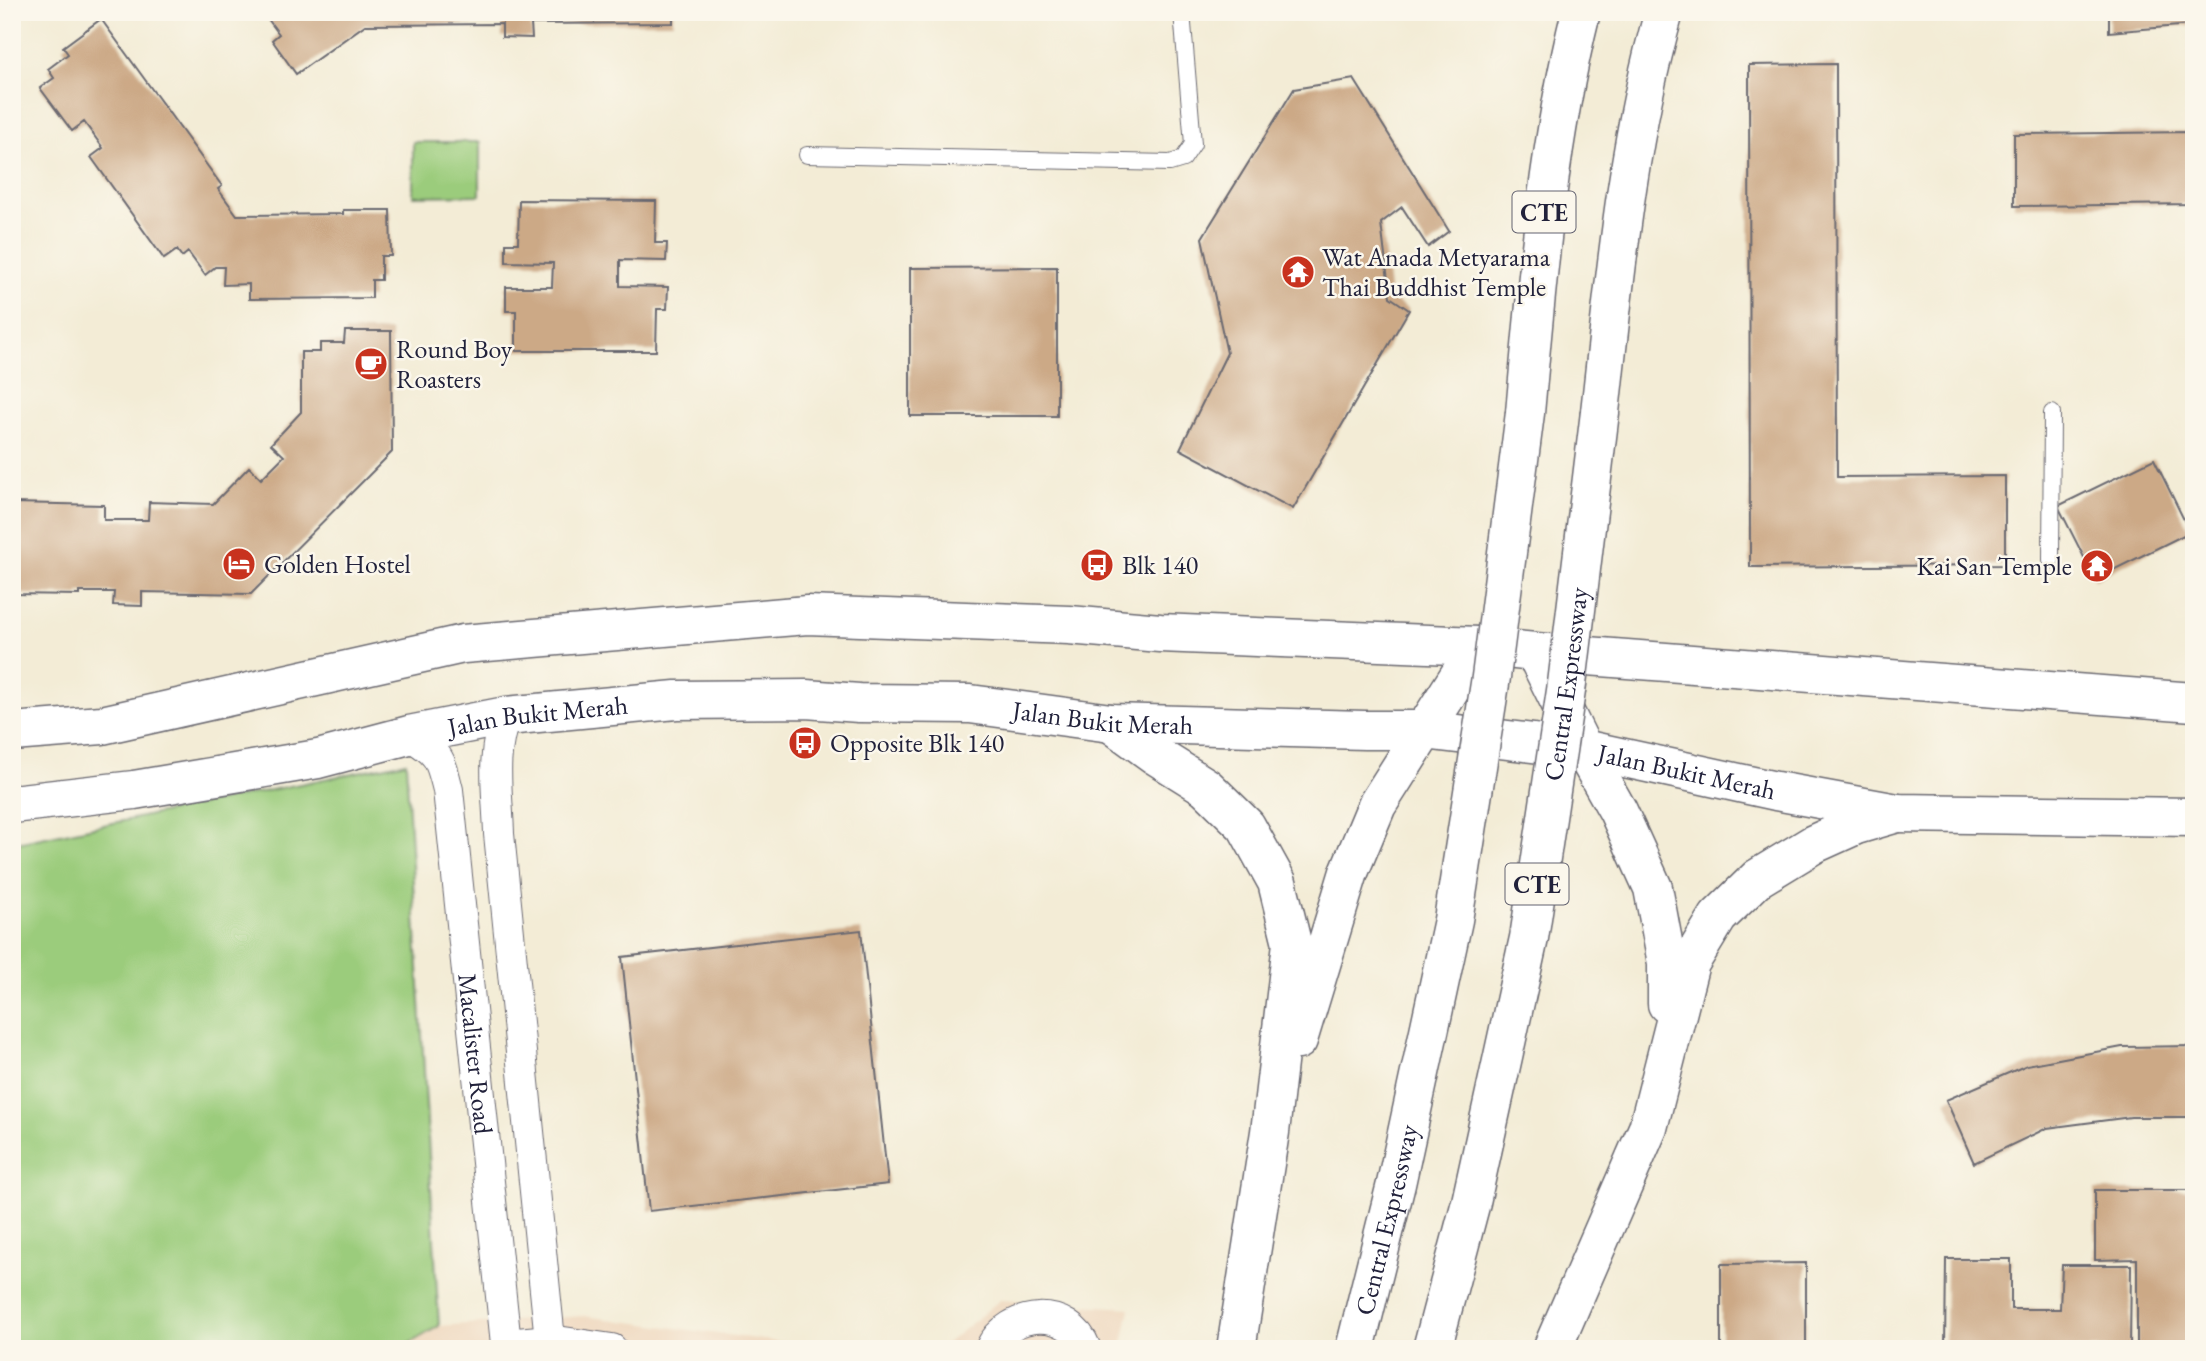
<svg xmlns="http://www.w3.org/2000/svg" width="2206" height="1361" viewBox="0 0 2206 1361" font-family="'EB Garamond',serif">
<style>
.built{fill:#eed6bb}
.green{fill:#9bcc7c;stroke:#5e775c;stroke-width:2}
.building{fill:#cca986}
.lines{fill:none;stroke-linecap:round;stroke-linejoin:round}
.lane-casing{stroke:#6b6971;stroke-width:18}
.street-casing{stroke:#6b6971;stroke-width:32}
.primary-casing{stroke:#6b6971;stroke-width:41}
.highway-casing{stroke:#6b6971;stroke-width:41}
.lane{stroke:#fff;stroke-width:16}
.street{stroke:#fff;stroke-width:30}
.primary{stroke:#fff;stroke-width:38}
.highway{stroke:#fff;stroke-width:38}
.highway-bridge-casing{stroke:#6b6971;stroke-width:41;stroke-linecap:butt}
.highway-bridge{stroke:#fff;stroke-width:38}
.labels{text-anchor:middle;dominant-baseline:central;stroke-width:5;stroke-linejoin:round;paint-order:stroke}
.shield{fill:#fbf7ec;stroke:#636270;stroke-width:2}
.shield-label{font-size:24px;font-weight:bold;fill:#22223b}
.poi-label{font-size:26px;fill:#22223b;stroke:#fbf7ec;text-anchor:start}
.street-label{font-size:26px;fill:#22223b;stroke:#fbf7ec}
</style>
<rect width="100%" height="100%" fill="#fbf7ec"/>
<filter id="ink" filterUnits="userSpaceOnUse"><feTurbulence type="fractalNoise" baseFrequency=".0143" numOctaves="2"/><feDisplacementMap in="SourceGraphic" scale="14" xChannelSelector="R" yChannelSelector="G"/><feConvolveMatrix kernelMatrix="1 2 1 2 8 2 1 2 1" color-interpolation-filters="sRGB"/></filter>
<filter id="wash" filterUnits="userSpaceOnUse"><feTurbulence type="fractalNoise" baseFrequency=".00686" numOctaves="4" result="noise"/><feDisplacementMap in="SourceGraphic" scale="28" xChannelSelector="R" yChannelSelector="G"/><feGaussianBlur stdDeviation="1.57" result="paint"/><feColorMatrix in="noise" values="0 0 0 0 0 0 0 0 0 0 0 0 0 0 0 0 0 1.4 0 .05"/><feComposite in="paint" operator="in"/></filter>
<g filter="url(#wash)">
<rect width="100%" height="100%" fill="#f3ecd6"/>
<path class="built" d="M 1000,1300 L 1130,1308 L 1122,1349 L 940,1349 Z
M 584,1316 L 832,1349 L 402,1349 L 439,1326 Z"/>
<path class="green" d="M 413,142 L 480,142 L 480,195 L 413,196 Z
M 406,762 L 439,1326 L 400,1349 L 12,1349 L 12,844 Z"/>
<g id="blocks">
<path class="building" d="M 269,12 L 673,12 L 673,23 L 531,24 L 532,38 L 502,37 L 502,24 L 365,25 L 296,74 L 272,40 L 279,34 L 265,15 Z
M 2109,12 L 2190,12 L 2190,25 L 2109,32 Z
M 101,19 L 222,186 L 218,189 L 237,215 L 343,214 L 343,210 L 390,210 L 391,256 L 381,256 L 381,280 L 372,280 L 372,298 L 249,299 L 249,284 L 223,285 L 224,267 L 215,267 L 205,275 L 188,252 L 182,257 L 177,250 L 164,259 L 91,157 L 103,148 L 84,122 L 72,131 L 40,88 L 54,78 L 48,69 L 68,54 L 63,47 Z
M 1836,64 L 1837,477 L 2005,476 L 2005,565 L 1750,567 L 1749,65 Z
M 1354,79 L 1449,231 L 1428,247 L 1402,207 L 1381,223 L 1390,297 L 1409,310 L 1293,509 L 1180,449 L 1227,353 L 1202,238 L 1294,89 Z
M 2194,132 L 2194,204 L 2014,206 L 2014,134 Z
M 519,200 L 656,201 L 655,243 L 667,243 L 666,261 L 620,260 L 620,286 L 668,287 L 667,309 L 657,309 L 656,351 L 516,351 L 516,311 L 506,311 L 506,287 L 552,287 L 553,263 L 506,262 L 506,243 L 518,243 Z
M 1057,267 L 1057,416 L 910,416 L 910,268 Z
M 345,331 L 391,331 L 392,452 L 251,594 L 142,592 L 142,606 L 113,605 L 114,592 L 79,592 L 79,595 L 12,594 L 12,503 L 104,505 L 104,520 L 148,520 L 149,502 L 213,504 L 249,467 L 261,479 L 284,456 L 271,444 L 301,412 L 301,352 L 320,352 L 320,343 L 344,343 Z
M 2154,459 L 2190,532 L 2095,579 L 2058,506 Z
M 861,930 L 888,1184 L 649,1211 L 622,957 Z
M 2194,1046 L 2194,1117 L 2131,1117 L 2047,1128 L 1974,1163 L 1946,1100 L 2027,1065 L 2122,1047 Z
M 2095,1190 L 2194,1190 L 2194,1349 L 2137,1349 L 2137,1259 L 2095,1260 Z
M 1946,1259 L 2011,1259 L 2011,1309 L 2060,1309 L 2062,1265 L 2131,1265 L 2130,1349 L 1945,1349 Z
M 1806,1263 L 1806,1349 L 1721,1349 L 1721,1264 Z"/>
</g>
</g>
<g filter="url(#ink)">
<use href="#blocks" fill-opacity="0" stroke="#6b6971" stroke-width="2"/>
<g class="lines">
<defs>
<path id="lane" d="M 807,155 L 1170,163 L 1183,159 L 1193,144 L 1182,12
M 2051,560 L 2052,413"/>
<g id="street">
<path d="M 506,716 C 490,753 498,795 499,834 L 550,1340"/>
<path id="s1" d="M 409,735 C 439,753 440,757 448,790 L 506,1344 L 550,1340 L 612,1349"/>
<path d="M 990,1349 C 1008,1310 1070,1305 1086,1349"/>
</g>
<g id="primary">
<path d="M 12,732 L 102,725 L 463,644 L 807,615 L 1069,625 L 1160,633 L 1478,646 L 1535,652 L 2194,702"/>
<path id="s2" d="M 12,804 L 134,790 L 318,759 L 409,735 L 506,716 L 676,700 L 806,699 L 859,703 L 970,704 L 1111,723 L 1365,730 L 1424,730 L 1583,749 L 1776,791 L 1897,813 L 2194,817"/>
</g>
<path id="highway" d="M 1600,412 C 1615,278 1627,142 1664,12
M 1525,413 C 1537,279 1548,144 1581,12
M 1535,652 L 1583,749 L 1618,811 L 1653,888 L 1667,963 L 1667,1004
M 1111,723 L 1155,755 L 1206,787 L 1246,826 L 1277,882 L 1292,943 L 1270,1132 L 1236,1349
M 1298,1040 L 1349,872 L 1377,805 L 1478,646
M 1552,1349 L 1648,1128 L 1690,963 L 1718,917 L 1758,878 L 1814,844 L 1856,825 L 1897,813"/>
</defs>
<use href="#lane" class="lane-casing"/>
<use href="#street" class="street-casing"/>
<use href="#primary" class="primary-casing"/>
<use href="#highway" class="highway-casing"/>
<use href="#lane" class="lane"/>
<use href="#street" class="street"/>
<use href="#primary" class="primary"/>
<use href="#highway" class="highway"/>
<defs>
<g id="highway-bridge">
<path id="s3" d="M 1355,1349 L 1396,1184 L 1453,920 L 1491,677 L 1525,413"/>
<path id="s4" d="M 1432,1349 L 1471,1202 L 1529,938 L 1567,684 L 1600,412"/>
</g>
</defs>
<use href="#highway-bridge" class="highway-bridge-casing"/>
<use href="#highway-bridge" class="highway-bridge"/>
</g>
</g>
<defs>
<symbol id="temple-disc" viewBox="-11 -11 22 22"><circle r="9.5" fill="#c8321e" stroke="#fbf7ec"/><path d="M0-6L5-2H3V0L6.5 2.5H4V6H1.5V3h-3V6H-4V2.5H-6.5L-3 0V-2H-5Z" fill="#fff"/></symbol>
<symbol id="cafe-disc" viewBox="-11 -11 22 22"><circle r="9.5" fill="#c8321e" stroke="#fbf7ec"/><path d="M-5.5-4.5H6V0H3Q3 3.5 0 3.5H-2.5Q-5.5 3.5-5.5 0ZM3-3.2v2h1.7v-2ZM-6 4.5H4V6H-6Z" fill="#fff"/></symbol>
<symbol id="hotel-disc" viewBox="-11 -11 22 22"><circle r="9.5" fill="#c8321e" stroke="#fbf7ec"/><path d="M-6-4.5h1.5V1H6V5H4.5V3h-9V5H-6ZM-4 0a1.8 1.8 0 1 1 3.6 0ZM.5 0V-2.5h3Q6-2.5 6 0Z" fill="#fff"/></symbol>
<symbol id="bus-disc" viewBox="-11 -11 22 22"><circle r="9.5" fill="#c8321e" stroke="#fbf7ec"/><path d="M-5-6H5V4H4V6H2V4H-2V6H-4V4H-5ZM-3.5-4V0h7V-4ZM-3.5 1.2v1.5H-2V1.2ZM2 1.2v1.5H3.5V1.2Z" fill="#fff"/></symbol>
</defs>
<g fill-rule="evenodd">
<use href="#temple-disc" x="1279" y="253" width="38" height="38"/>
<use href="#cafe-disc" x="352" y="345" width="38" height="38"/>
<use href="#hotel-disc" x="220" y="545" width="38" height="38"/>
<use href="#bus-disc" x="1078" y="546" width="38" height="38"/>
<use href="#temple-disc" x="2078" y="547" width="38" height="38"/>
<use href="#bus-disc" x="786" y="724" width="38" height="38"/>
</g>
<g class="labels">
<g class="shield">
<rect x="1512.5" y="191.5" width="63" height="41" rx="5"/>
<rect x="1505.5" y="863.5" width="63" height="41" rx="5"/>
</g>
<g class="shield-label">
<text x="1544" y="212">CTE</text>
<text x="1537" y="884">CTE</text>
</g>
<g class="poi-label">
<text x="1322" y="257">Wat Anada Metyarama<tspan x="1322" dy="30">Thai Buddhist Temple</tspan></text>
<text x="396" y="349">Round Boy<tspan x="396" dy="30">Roasters</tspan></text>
<text x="264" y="564">Golden Hostel</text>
<text x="1122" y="565">Blk 140</text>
<text x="2072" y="566" text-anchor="end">Kai San Temple</text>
<text x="830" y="743">Opposite Blk 140</text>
</g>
<g class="street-label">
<text stroke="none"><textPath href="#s4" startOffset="679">Central Expressway</textPath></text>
<text stroke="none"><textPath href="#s2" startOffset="534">Jalan Bukit Merah</textPath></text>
<text stroke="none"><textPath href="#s2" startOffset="1101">Jalan Bukit Merah</textPath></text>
<text stroke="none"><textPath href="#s2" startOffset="1689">Jalan Bukit Merah</textPath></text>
<text stroke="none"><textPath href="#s1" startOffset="336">Macalister Road</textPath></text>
<text stroke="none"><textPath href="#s3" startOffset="133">Central Expressway</textPath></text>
</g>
</g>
<rect width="2206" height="1361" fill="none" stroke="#fbf7ec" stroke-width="42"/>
</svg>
